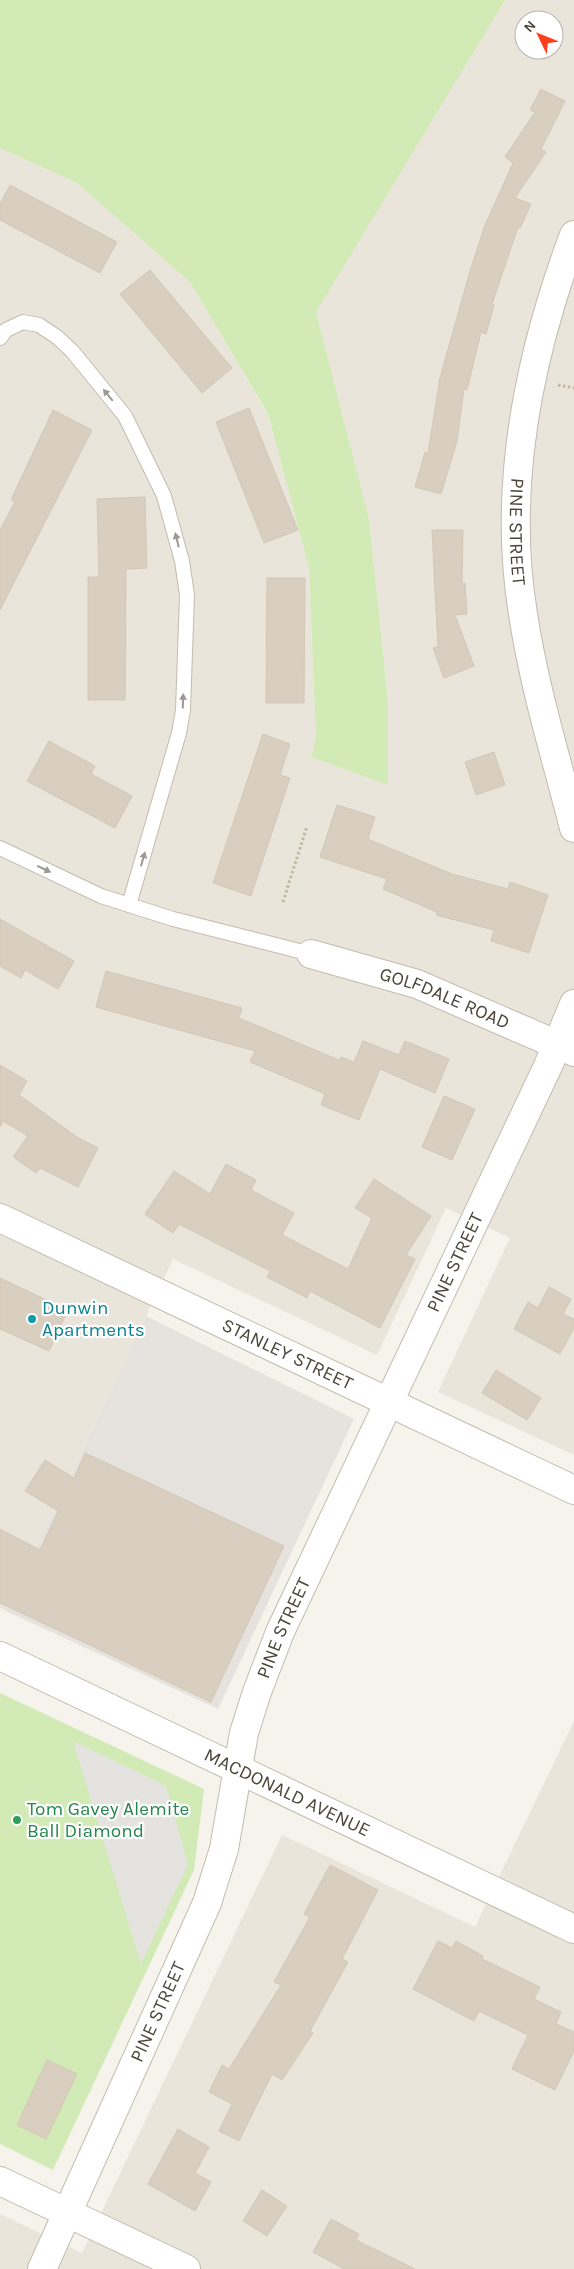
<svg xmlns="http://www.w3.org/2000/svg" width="574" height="2269" viewBox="0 0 574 2269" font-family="Karla,sans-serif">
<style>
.residential{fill:#eae5da;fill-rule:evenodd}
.industrial{fill:#e6e2dd}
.green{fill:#d2eab5}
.parking{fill:#e5e3e0}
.building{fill:#d8cfc1;stroke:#d3c7b4}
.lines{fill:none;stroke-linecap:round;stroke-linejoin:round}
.service-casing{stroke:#c2bbae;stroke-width:16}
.minor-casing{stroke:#c2bbae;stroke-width:30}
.path{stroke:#c4b79f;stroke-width:3;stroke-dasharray:2.5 2.5;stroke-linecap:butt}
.service{stroke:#fff;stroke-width:14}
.minor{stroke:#fff;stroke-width:28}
.oneway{fill:#9c9892}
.culture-dot{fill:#0f9aa8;stroke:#fff;stroke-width:2}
.leisure-dot{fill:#2e9e5b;stroke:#fff;stroke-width:2}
.labels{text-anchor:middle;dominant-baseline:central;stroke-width:4.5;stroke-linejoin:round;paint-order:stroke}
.street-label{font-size:19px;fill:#4b4439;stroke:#fff}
.culture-label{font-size:19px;fill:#0d838f;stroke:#fff;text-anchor:start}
.leisure-label{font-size:19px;fill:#27864d;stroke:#fff;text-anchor:start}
</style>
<rect width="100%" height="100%" fill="#f6f3ec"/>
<path class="residential" d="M 458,0 L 574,0 L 574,1455 L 438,1392 L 510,1238 L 446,1208 L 377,1355 L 173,1259 L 6,1611 L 0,1608 L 0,148 L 77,183 L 190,282 L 268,415 L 309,568 L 316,741 L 311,757 L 388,785 L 388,701 L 369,519 L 316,312 ZM 524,20 L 554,20 L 554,50 L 524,50 Z
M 574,1721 L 574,2269 L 0,2269 L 0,2214 L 82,2253 L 282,1835 L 475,1927 Z"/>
<path class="industrial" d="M 146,1316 L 354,1419 L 218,1709 L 6,1611 Z"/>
<path class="green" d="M 0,0 L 505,0 L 316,312 L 369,519 L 388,701 L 388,785 L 311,757 L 316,740 L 309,568 L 268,414 L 190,282 L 77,183 L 0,148 Z
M 0,1693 L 204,1789 L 194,1870 L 53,2170 L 0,2144 Z"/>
<path class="parking" d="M 73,1741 L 166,1786 L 188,1864 L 141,1964 Z"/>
<path class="building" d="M 541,89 L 565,101 L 541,149 L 546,152 L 515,198 L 531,204 L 520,228 L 518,227 L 492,304 L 494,305 L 486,334 L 481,332 L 467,390 L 464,389 L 457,441 L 441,494 L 415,487 L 425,452 L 428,453 L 440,378 L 470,271 L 485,225 L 513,163 L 505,157 L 535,112 L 530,110 Z
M 10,185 L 117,242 L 100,273 L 0,220 L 0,204 Z
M 150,270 L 232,368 L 202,393 L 120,294 Z
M 249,408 L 298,530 L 264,543 L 216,422 Z
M 53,410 L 92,430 L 0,610 L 0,530 L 15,502 L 11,500 Z
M 145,497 L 147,568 L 126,569 L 125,700 L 88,700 L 88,577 L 99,577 L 97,499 Z
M 432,530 L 463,530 L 462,584 L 465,583 L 467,614 L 455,615 L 474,666 L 444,678 L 433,648 L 438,647 Z
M 267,578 L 305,578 L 304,703 L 266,703 Z
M 263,734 L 290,744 L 280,775 L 290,778 L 251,896 L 213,883 Z
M 49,741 L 95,766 L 91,774 L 132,796 L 115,828 L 27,781 Z
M 494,752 L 505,785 L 476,795 L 465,762 Z
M 337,805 L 375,817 L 368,839 L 452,874 L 508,889 L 510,882 L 548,895 L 529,953 L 491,941 L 494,930 L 436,915 L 437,912 L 383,889 L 387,879 L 320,857 Z
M 0,919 L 74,961 L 58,989 L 25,970 L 21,978 L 0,966 Z
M 106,971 L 242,1008 L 239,1018 L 339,1060 L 341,1057 L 354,1062 L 363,1041 L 399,1055 L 405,1041 L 449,1059 L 435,1093 L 380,1069 L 359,1120 L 321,1105 L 325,1094 L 250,1062 L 255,1051 L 96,1007 Z
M 0,1065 L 27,1081 L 19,1095 L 77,1137 L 98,1148 L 78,1187 L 40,1168 L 36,1173 L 13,1157 L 28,1136 L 3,1121 L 0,1127 Z
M 444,1096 L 475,1109 L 452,1160 L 422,1147 Z
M 226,1164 L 256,1180 L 251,1190 L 294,1213 L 282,1235 L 348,1269 L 372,1218 L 355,1208 L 374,1179 L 431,1216 L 406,1255 L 415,1259 L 380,1328 L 310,1291 L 307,1298 L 267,1277 L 270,1271 L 179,1224 L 173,1233 L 145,1214 L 174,1171 L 210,1194 Z
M 0,1278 L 68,1310 L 49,1351 L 0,1329 Z
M 549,1287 L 571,1299 L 563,1314 L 574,1319 L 574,1328 L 560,1354 L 514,1329 L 528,1302 L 538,1308 Z
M 496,1370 L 541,1398 L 527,1420 L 482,1393 Z
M 85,1453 L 284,1546 L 211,1702 L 0,1603 L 0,1529 L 40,1550 L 58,1511 L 25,1491 L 45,1460 L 74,1478 Z
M 330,1865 L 378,1890 L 342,1959 L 348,1962 L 310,2031 L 313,2033 L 282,2080 L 272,2074 L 239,2141 L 219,2131 L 232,2104 L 209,2092 L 222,2065 L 229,2069 L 281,1985 L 274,1982 L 310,1917 L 304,1914 Z
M 438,1941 L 452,1948 L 456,1941 L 483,1956 L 482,1959 L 540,1987 L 534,1999 L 561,2012 L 556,2024 L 574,2032 L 574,2051 L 555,2090 L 512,2069 L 528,2035 L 479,2011 L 474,2021 L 413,1989 Z
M 47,2060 L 77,2074 L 46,2139 L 17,2125 Z
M 178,2129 L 209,2147 L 195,2173 L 211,2182 L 195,2211 L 148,2184 Z
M 262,2190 L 287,2206 L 267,2236 L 243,2221 Z
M 331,2219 L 359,2234 L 356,2240 L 415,2269 L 344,2269 L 313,2252 Z"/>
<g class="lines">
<defs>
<path id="service" d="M 0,338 L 6,330 L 23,322 L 39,325 L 57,337 L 72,351 L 125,416 L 164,496 L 182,561 L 187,595 L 183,710 L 179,733 L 129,905
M 0,848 L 101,896 L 173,919 L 311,954"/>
<g id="minor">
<path id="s1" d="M 574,235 C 529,355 502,487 523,614 C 534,687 556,757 574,828"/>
<path id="s2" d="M 311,954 L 417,984 L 574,1052"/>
<path id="s3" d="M 0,1218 L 574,1490"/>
<path id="s4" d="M 0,1656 L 574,1929"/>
<path d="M 0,2181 L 186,2269"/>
<path id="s5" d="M 42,2269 L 207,1903 L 224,1849 L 244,1733 L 257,1692 L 280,1632 L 548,1066 L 574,1004"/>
</g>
</defs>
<use href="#service" class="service-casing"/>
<use href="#minor" class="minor-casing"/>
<path class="path" d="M 558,385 L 574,388
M 283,902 L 307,826"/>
<use href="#service" class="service"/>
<use href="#minor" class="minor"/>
</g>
<defs><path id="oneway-solid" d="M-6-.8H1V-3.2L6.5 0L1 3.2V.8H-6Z" transform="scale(1.25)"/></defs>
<g class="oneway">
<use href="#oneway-solid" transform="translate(108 395) rotate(-129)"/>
<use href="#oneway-solid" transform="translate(177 540) rotate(-104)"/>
<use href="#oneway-solid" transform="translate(183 701) rotate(-88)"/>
<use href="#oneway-solid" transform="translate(143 859) rotate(-74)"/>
<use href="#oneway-solid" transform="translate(44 869) rotate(25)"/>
</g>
<circle class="culture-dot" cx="32" cy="1319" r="5"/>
<circle class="leisure-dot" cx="17" cy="1820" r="5"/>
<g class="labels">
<g class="street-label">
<text stroke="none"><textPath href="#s1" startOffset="304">PINE STREET</textPath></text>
<text stroke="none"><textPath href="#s2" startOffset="141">GOLFDALE ROAD</textPath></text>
<text stroke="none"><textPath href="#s5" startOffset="1092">PINE STREET</textPath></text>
<text stroke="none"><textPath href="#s3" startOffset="318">STANLEY STREET</textPath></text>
<text stroke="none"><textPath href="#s5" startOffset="688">PINE STREET</textPath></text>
<text stroke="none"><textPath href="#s4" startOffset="318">MACDONALD AVENUE</textPath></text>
<text stroke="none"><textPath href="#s5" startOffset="282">PINE STREET</textPath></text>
</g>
<g class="culture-label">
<text x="42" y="1308">Dunwin<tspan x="42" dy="22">Apartments</tspan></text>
</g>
<g class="leisure-label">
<text x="27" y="1809">Tom Gavey Alemite<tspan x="27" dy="22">Ball Diamond</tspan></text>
</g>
</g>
<g transform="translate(539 35) rotate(313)"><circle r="24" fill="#ffffff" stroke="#b7b4b0"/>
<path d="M0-4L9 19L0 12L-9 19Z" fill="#fc3f1d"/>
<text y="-8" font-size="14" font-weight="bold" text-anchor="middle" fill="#4b4439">N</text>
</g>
</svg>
